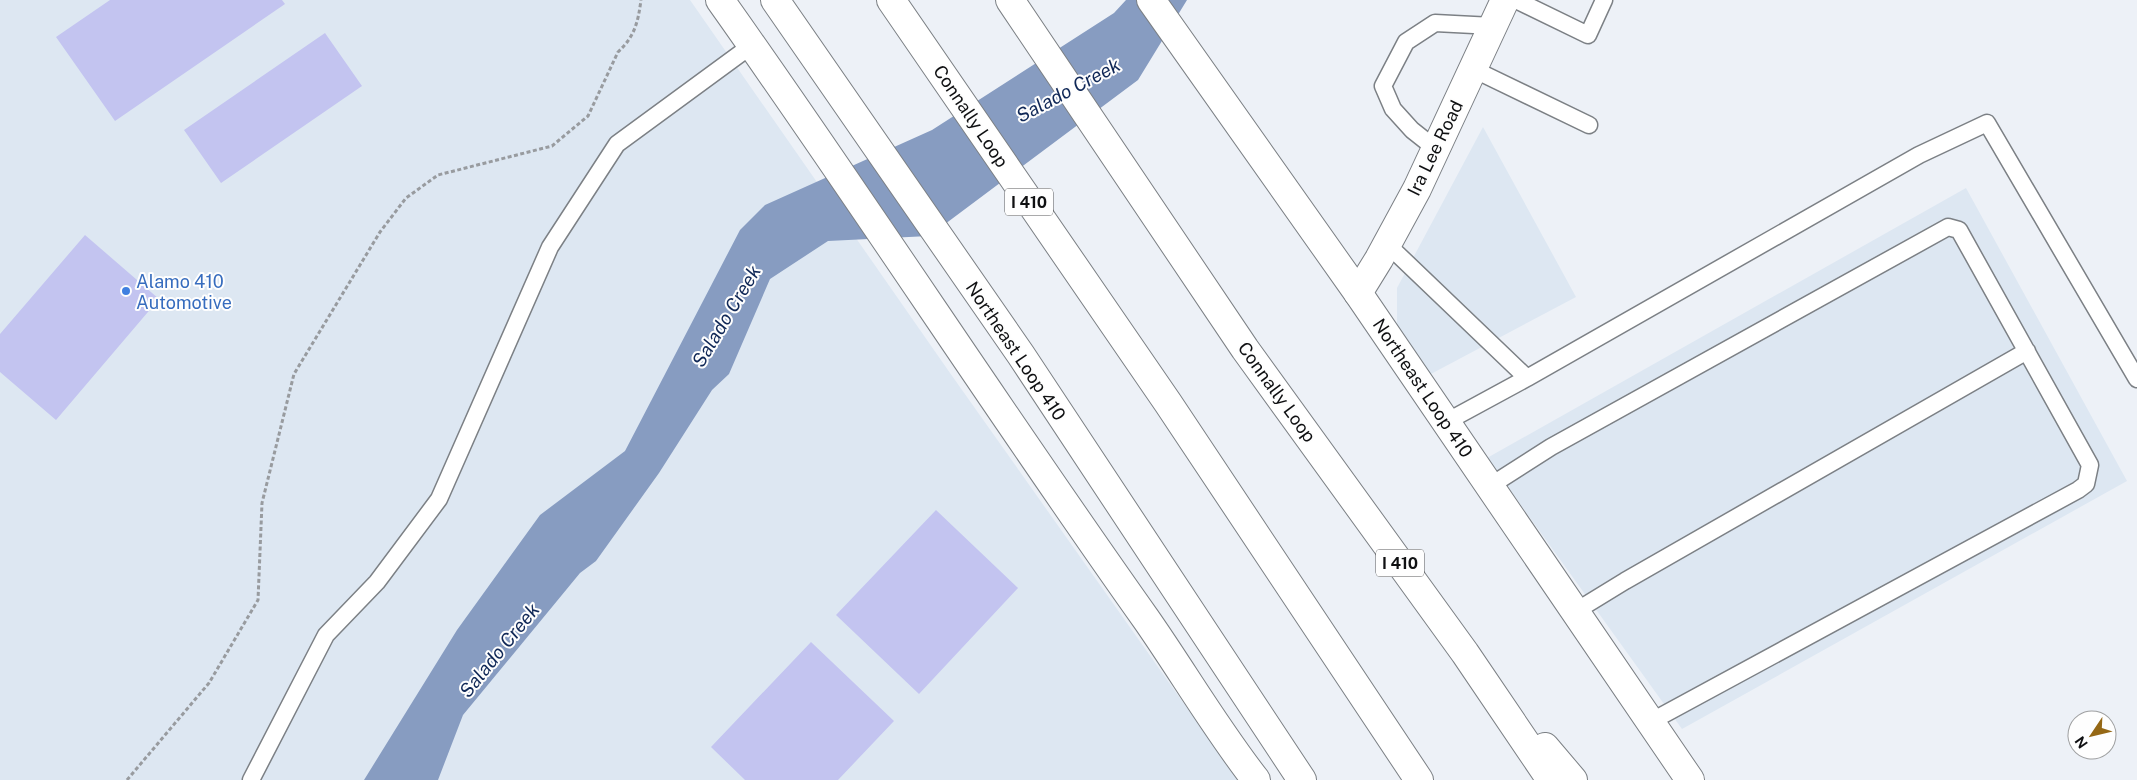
<svg xmlns="http://www.w3.org/2000/svg" width="2137" height="780" viewBox="0 0 2137 780" font-family="'Public Sans',sans-serif">
<style>
.built{fill:#dde7f2}
.water{fill:#879cc1}
.building{fill:#c3c4f0}
.lines{fill:none;stroke-linecap:round;stroke-linejoin:round}
.service-casing{stroke:#7c8085;stroke-width:19}
.minor-casing{stroke:#7c8085;stroke-width:30}
.secondary-casing{stroke:#7c8085;stroke-width:30}
.motorway-casing{stroke:#7c8085;stroke-width:30}
.path{stroke:#989b9f;stroke-width:3;stroke-dasharray:4 2.5;stroke-linecap:butt}
.service{stroke:#fff;stroke-width:16}
.minor{stroke:#fff;stroke-width:28}
.secondary{stroke:#fff;stroke-width:28}
.motorway{stroke:#fff;stroke-width:28}
.shop-dot{fill:#3f7fe0;stroke:#fefefe;stroke-width:2}
.labels{text-anchor:middle;dominant-baseline:central;stroke-width:4;stroke-linejoin:round;paint-order:stroke}
.shield{fill:#fefefe;stroke:#575759;stroke-width:1}
.shield-label{font-size:16px;font-weight:bold;fill:#0f1012}
.street-label{font-size:18px;fill:#0f1012;stroke:#fefefe}
.shop-label{font-size:18px;fill:#366cbe;stroke:#fefefe;text-anchor:start}
.water-label{font-size:19px;font-style:italic;fill:#102857;stroke:#fefefe}
</style>
<rect width="100%" height="100%" fill="#edf1f7"/>
<path class="built" d="M 0,0 L 690,0 L 950,373 L 1238,780 L 0,780 Z
M 1483,127 L 1576,297 L 1429,375 L 1397,330 L 1397,288 Z
M 1966,188 L 2127,481 L 1682,729 L 1487,458 Z"/>
<path class="water" d="M 1126,0 L 1187,0 L 1138,80 L 929,236 L 828,241 L 770,279 L 729,374 L 712,390 L 659,473 L 596,561 L 580,573 L 463,715 L 438,780 L 364,780 L 457,630 L 540,515 L 625,451 L 740,230 L 765,205 L 932,130 L 1114,13 Z"/>
<path class="building" d="M 110,0 L 282,0 L 285,4 L 115,121 L 56,37 Z
M 325,33 L 362,86 L 221,183 L 184,130 Z
M 85,235 L 159,299 L 56,420 L 0,372 L 0,334 Z
M 936,510 L 1018,588 L 919,694 L 836,615 Z
M 811,642 L 894,721 L 838,780 L 745,780 L 711,747 Z"/>
<g class="lines">
<defs>
<path id="service" d="M 1516,0 L 1588,35 L 1604,0
M 1473,69 L 1589,125
M 1436,149 L 1412,130 L 1393,109 L 1383,86 L 1406,42 L 1435,23 L 1493,26
M 1387,244 L 1527,378 L 1446,422
M 1527,378 L 1919,155 L 1987,123 L 2137,379
M 1490,486 L 1551,447 L 1948,227 L 1959,230 L 2090,465 L 2086,484 L 2078,490 L 1650,722
M 1576,611 L 1625,581 L 2027,351
M 251,780 L 326,635 L 377,582 L 439,499 L 550,247 L 617,144 L 752,45"/>
<path id="minor" d="M 1358,293 L 1379,259 L 1417,189 L 1505,0"/>
<path id="secondary" d="M 720,0 C 865,204 1001,415 1146,619 C 1183,672 1216,729 1256,780
M 775,0 L 1021,355 L 1302,780
M 1151,0 L 1358,293 L 1690,780"/>
<path id="motorway" d="M 891,0 L 1168,403 L 1419,780
M 1010,0 L 1245,349 L 1465,653 L 1551,780
M 1545,747 L 1573,780"/>
</defs>
<use href="#service" class="service-casing"/>
<use href="#minor" class="minor-casing"/>
<use href="#secondary" class="secondary-casing"/>
<use href="#motorway" class="motorway-casing"/>
<path class="path" d="M 127,780 L 209,683 L 258,600 L 262,503 L 294,374 L 380,232 L 406,198 L 438,175 L 552,146 L 588,116 L 618,52 C 635,36 638,22 641,0"/>
<use href="#service" class="service"/>
<use href="#minor" class="minor"/>
<use href="#secondary" class="secondary"/>
<use href="#motorway" class="motorway"/>
</g>
<circle class="shop-dot" cx="126" cy="291" r="5"/>
<g class="labels">
<g class="shield">
<rect x="1005" y="188.5" width="48" height="27" rx="4"/>
<rect x="1376" y="549.5" width="48" height="27" rx="4"/>
</g>
<g class="shield-label">
<text x="1029" y="202">I 410</text>
<text x="1400" y="563">I 410</text>
</g>
<g class="street-label">
<text transform="translate(971 116) rotate(56)">Connally Loop</text>
<text transform="translate(1435 148) rotate(-64)">Ira Lee Road</text>
<text transform="translate(1016 351) rotate(56)">Northeast Loop 410</text>
<text transform="translate(1423 388) rotate(56)">Northeast Loop 410</text>
<text transform="translate(1277 392) rotate(54)">Connally Loop</text>
</g>
<g class="shop-label">
<text x="136" y="281">Alamo 410<tspan x="136" dy="21">Automotive</tspan></text>
</g>
<g class="water-label">
<text transform="translate(1068 90) rotate(-28)">Salado Creek</text>
<text transform="translate(726 316) rotate(-59)">Salado Creek</text>
<text transform="translate(499 650) rotate(-51)">Salado Creek</text>
</g>
</g>
<g transform="translate(2092 735) rotate(235)"><circle r="24" fill="#fefefe" stroke="#9e9fa0"/>
<path d="M0-4L9 19L0 12L-9 19Z" fill="#956815"/>
<text y="-8" font-size="14" font-weight="bold" text-anchor="middle" fill="#0f1012">N</text>
</g>
</svg>
